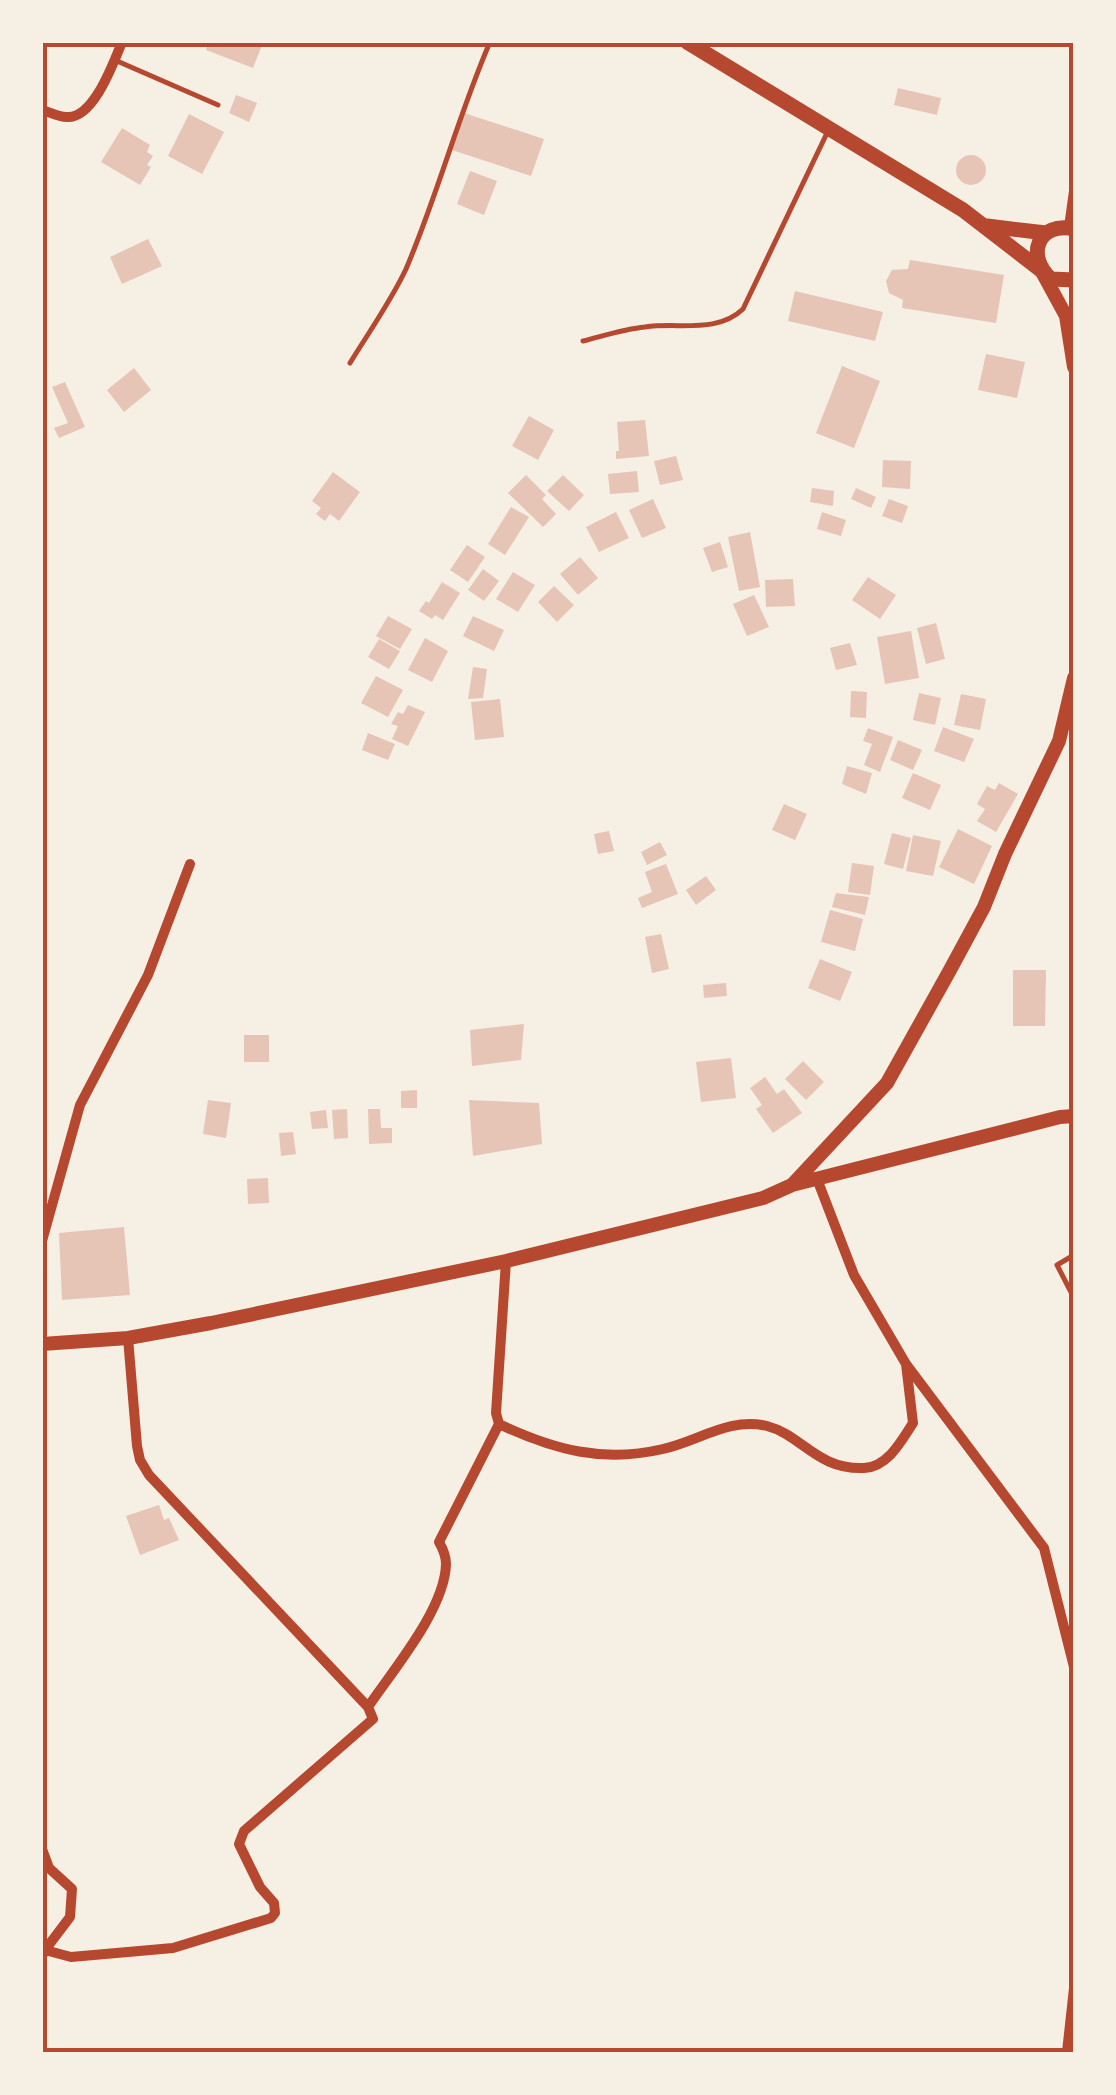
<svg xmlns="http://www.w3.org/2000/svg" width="1116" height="2095" viewBox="0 0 1116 2095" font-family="Inter,sans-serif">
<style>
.building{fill:#e6c5b7}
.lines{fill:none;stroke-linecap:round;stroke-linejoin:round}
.service{stroke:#b5482f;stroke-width:5}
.minor{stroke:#b5482f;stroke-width:10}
.tertiary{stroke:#b5482f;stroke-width:14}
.secondary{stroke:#b5482f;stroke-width:15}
.neatline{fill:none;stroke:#b5482f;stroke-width:4}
</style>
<rect width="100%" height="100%" fill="#f6efe4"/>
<path class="building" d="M 209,42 L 255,42 L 262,45 L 253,68 L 206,50 Z
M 898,88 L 941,98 L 937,115 L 894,105 Z
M 236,95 L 257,103 L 249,122 L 229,113 Z
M 464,113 L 544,139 L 531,176 L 452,150 Z
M 189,114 L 224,132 L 202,174 L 168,156 Z
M 122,128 L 150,145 L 147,152 L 153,156 L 147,165 L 151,167 L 140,185 L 101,162 Z
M956 170a15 15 0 1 1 30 0a15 15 0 1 1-30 0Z
M 470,171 L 497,181 L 484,215 L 457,204 Z
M 148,239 L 162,266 L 122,284 L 110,257 Z
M 910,260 L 1004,275 L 996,323 L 902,308 L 903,300 L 889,293 L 886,281 L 892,270 L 908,269 Z
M 795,291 L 883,312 L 875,341 L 788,321 Z
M 986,354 L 1025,362 L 1017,398 L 978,390 Z
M 842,366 L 880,381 L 854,448 L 816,433 Z
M 134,368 L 151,390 L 124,412 L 107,390 Z
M 65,382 L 85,427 L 59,438 L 54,428 L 68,423 L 52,387 Z
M 529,416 L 554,430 L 538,460 L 512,446 Z
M 645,420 L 649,456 L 616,459 L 616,451 L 619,451 L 617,422 Z
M 676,456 L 683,480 L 660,485 L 654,461 Z
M 883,460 L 911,461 L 910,489 L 882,487 Z
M 637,471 L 639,492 L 610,494 L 608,474 Z
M 333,472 L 360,492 L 339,521 L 330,514 L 325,521 L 316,514 L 321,508 L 312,501 Z
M 526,475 L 546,495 L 542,499 L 556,514 L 543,527 L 508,493 Z
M 563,475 L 584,495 L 569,511 L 547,491 Z
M 812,488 L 834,491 L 833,506 L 810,502 Z
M 856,488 L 876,497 L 871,508 L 851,499 Z
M 653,499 L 666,528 L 642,538 L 629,510 Z
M 889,499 L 908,506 L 902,523 L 882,516 Z
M 511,507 L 529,517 L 505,555 L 488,544 Z
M 616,512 L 629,538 L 599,552 L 586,527 Z
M 822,512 L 846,520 L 841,536 L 817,529 Z
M 750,532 L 760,587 L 739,591 L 728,537 Z
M 720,542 L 728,567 L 712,572 L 703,548 Z
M 467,545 L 485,557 L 468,582 L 450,570 Z
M 580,557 L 598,578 L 578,595 L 560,574 Z
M 483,569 L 499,581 L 484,601 L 468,590 Z
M 513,572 L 535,585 L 518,612 L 496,599 Z
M 868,577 L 896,595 L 880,619 L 852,600 Z
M 793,579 L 795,606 L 766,607 L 765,580 Z
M 442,582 L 460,593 L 443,620 L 435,615 L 432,619 L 419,611 L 426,601 L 429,603 Z
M 554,586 L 574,605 L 557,622 L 538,602 Z
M 754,595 L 769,627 L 747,636 L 733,604 Z
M 388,616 L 412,629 L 400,649 L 376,636 Z
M 473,616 L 504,630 L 494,651 L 463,636 Z
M 936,623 L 945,659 L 926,664 L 917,628 Z
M 911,631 L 919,678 L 885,684 L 877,637 Z
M 425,638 L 448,651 L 432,682 L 408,670 Z
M 379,639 L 400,651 L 389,669 L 368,657 Z
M 850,643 L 857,665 L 836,670 L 830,648 Z
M 473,667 L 487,669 L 483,698 L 468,699 Z
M 376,676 L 403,690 L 388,717 L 361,703 Z
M 851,691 L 867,692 L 866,718 L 850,717 Z
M 919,693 L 941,698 L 935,725 L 913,720 Z
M 961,694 L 986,699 L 980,730 L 954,725 Z
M 500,699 L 504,737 L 475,740 L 471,702 Z
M 408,705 L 425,712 L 408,746 L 392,739 L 398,726 L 391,724 L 398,712 L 403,714 Z
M 943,727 L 974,739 L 964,762 L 934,751 Z
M 868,728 L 893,737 L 880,772 L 864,765 L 872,744 L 863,741 Z
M 368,733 L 395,744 L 388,760 L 362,750 Z
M 898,740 L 922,750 L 913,770 L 890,760 Z
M 847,766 L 872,773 L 866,794 L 842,784 Z
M 913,773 L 941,785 L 930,810 L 902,798 Z
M 999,783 L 1018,794 L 996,832 L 977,821 L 985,809 L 977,804 L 987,786 L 995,790 Z
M 784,804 L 807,814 L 795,840 L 772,830 Z
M 958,829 L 992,846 L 974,884 L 939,867 Z
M 609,831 L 614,851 L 598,854 L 594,834 Z
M 892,833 L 911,838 L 903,869 L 884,864 Z
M 913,835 L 941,841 L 933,876 L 906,871 Z
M 660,842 L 667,855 L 647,865 L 641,852 Z
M 852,863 L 874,866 L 870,895 L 848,892 Z
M 666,864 L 678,894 L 642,908 L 638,898 L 652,892 L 645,872 Z
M 706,876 L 716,890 L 696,905 L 686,890 Z
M 836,893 L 869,897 L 865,915 L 832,907 Z
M 830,910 L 863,919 L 855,951 L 821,942 Z
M 661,934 L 669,969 L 652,973 L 645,937 Z
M 820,959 L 852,972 L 840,1001 L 808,988 Z
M 1013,970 L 1046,970 L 1045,1026 L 1013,1026 Z
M 726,983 L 727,996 L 704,998 L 703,985 Z
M 524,1024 L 521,1060 L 472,1066 L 470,1030 Z
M 244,1035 L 269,1035 L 269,1062 L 244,1062 Z
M 731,1058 L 736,1098 L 701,1102 L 696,1062 Z
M 803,1061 L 824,1082 L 806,1100 L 785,1079 Z
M 765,1077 L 777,1094 L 784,1089 L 802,1113 L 773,1133 L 756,1109 L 762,1105 L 750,1088 Z
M 417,1090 L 417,1108 L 401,1108 L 401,1091 Z
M 208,1100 L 231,1103 L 226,1138 L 203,1134 Z
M 469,1100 L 539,1103 L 542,1144 L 473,1156 Z
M 347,1109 L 348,1138 L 334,1139 L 332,1110 Z
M 368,1109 L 380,1109 L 381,1128 L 392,1128 L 392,1143 L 369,1144 Z
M 326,1110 L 328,1128 L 312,1129 L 310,1112 Z
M 293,1132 L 296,1154 L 281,1156 L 279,1133 Z
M 268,1178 L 269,1203 L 248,1204 L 247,1179 Z
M 124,1227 L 130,1295 L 62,1300 L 59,1233 Z
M 159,1505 L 164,1520 L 169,1518 L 179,1540 L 140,1555 L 126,1516 Z"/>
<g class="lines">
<path class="service" d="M 117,61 L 218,105
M 583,341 C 603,336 624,329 645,327 C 678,322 717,334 743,309 L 827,133
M 350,363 C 369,332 391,301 406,269 C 438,194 458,116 490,42
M 1074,1255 L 1057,1265 L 1074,1298"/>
<path class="minor" d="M 42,110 C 49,112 59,117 66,117 C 93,120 113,64 122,42
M 1069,227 L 1074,191
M 817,1179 L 854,1275 L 906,1364 L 1044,1548 L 1074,1667
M 42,1241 L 80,1105 L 148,975 L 190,864
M 506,1261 L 496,1413 L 499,1424 C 554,1450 603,1463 663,1449 C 699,1441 729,1417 767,1426 C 802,1435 817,1470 864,1468 C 888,1467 902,1440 913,1423 L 906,1364
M 368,1707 C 393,1670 445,1609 446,1564 C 446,1556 443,1549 439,1542 L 499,1424
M 42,1849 L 49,1868 L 72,1889 L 70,1917 L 45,1950
M 42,1956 L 45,1950 L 71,1957 L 173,1948 L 271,1918 L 275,1913 L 274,1903 L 260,1887 L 239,1844 L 244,1831 L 373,1719 L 368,1707 L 149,1475 L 140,1460 L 137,1446 L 128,1338
M 1067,2052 L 1074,1988"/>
<path class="tertiary" d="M 1042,272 L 1066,316 L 1074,367
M 792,1185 L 887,1083 L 950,970 L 984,907 L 1005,854 L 1059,741 L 1074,678
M 42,1344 L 128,1338 L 211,1323 L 506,1261 L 763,1198 L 792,1185 L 1060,1117 L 1074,1116"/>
<path class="secondary" d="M 687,42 L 963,210 L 1042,271
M 987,226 L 1046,233
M 1074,229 C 1038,221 1025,256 1051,279 L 1074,280"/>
</g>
<rect width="1116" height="2095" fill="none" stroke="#f6efe4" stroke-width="90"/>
<rect x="45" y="45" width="1026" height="2005" class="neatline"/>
</svg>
